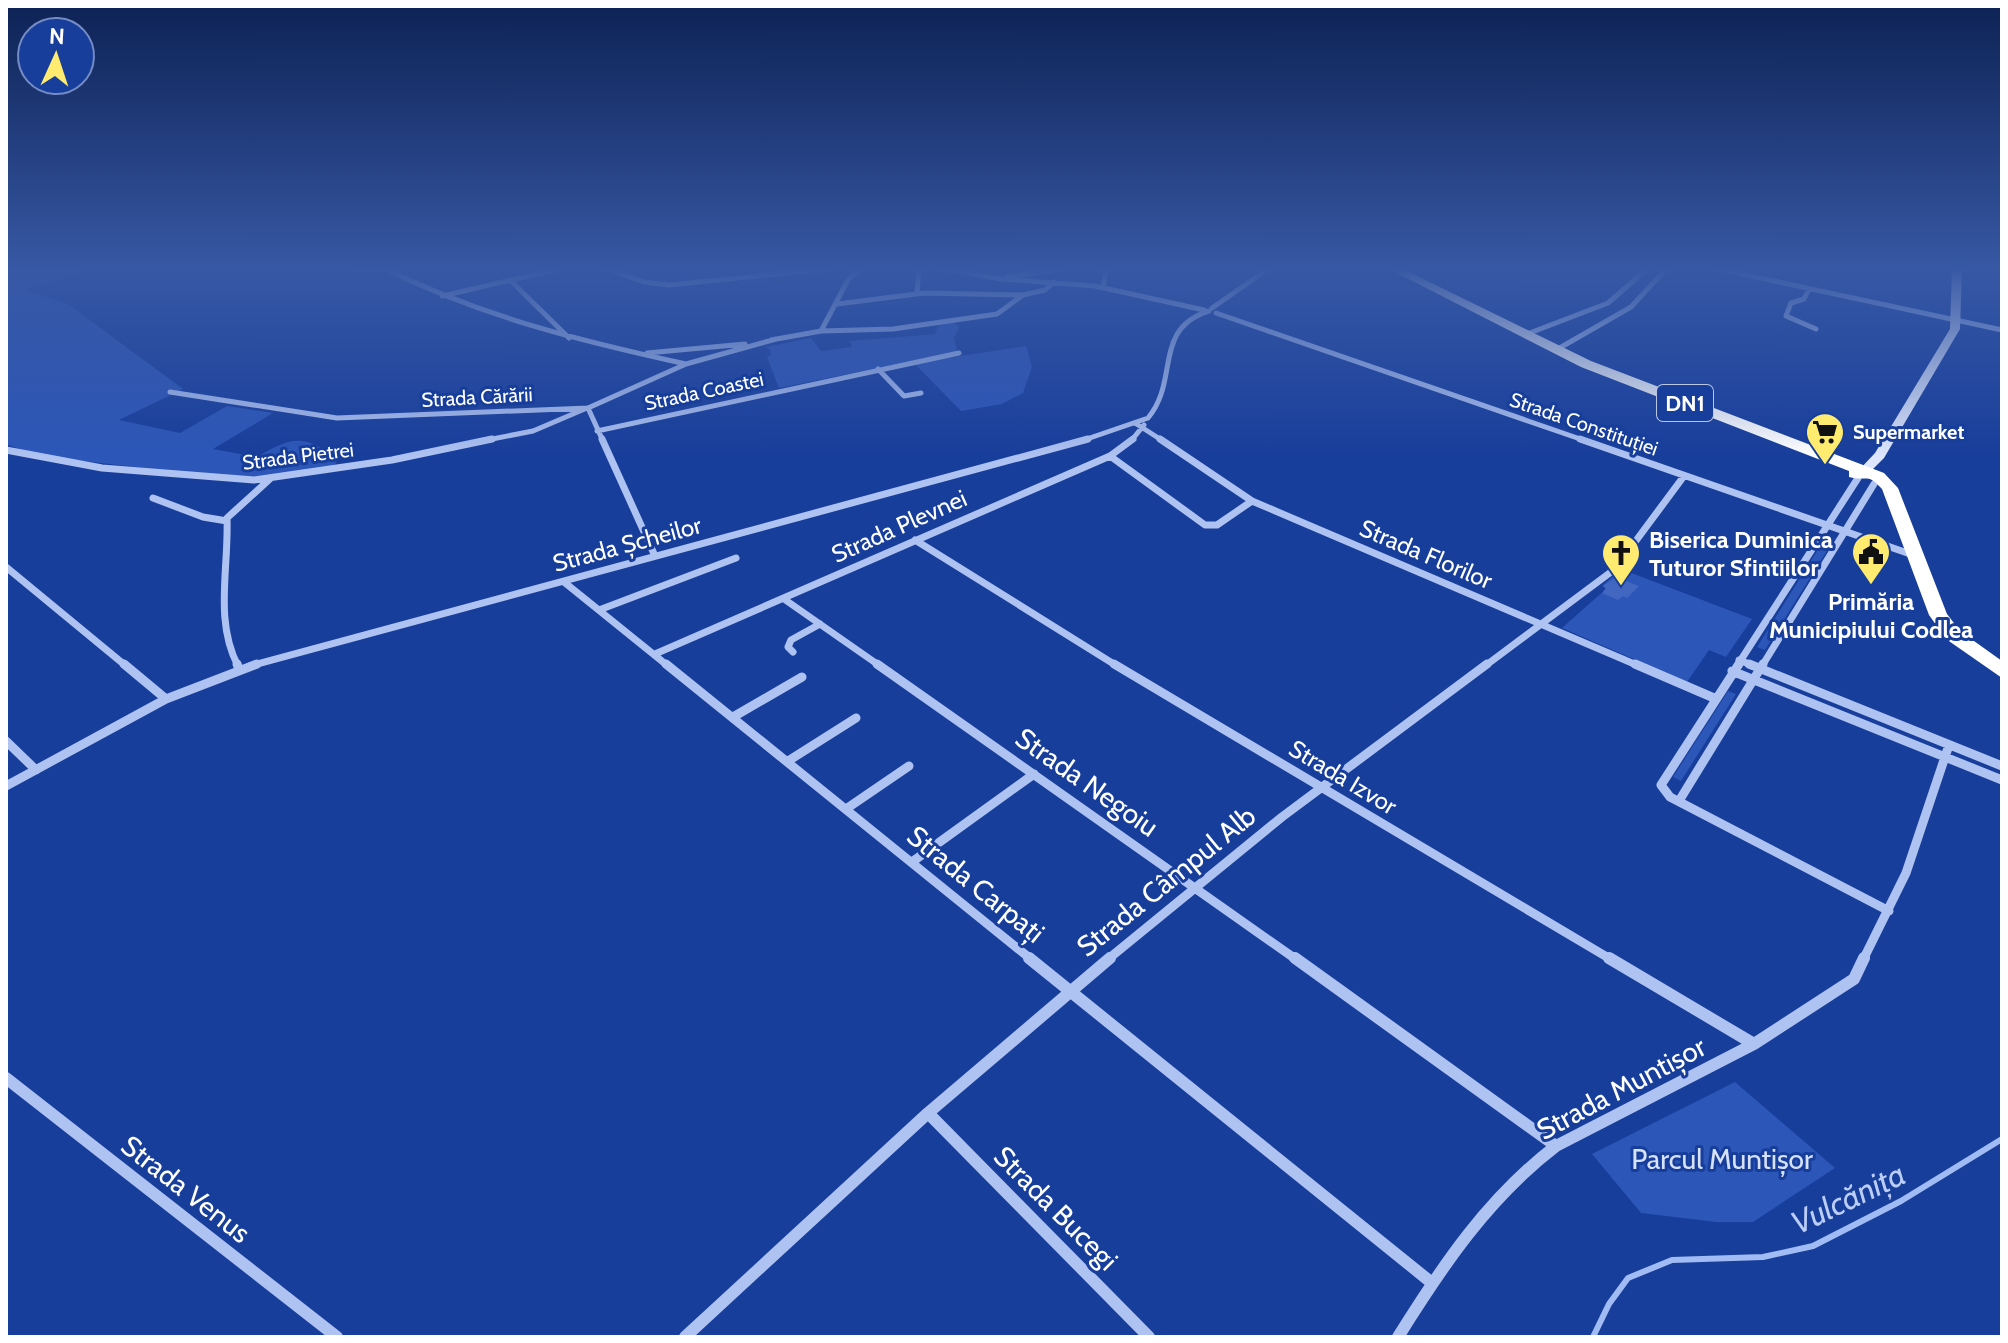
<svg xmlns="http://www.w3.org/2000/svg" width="2008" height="1343" viewBox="0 0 2008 1343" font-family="Cabin,sans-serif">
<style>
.green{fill:#2c56b8}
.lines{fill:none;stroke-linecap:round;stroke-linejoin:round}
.stream{stroke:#a1bbf4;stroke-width:6}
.building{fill:#4167c1}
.street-far3{stroke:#afc3f2;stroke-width:5}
.street-far2{stroke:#afc3f2;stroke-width:7}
.street-far1{stroke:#afc3f2;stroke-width:9}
.street{stroke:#afc3f2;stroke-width:12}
.secondary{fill:#dde6fc;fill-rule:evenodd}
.highway{fill:#fff;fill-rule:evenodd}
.labels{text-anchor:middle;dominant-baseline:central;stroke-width:6;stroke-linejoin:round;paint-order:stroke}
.far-street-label{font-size:20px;fill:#fff;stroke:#183e9b}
.far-poi-label{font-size:20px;font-weight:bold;fill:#fff;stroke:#183e9b;text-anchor:start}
.shield{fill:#183e9b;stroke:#bac5e1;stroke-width:2}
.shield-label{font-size:22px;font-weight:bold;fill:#fff}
.street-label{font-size:24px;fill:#fff;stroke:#183e9b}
.poi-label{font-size:24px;font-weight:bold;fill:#fff;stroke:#183e9b;text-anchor:start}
.near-street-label{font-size:28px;fill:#fff;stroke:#183e9b}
.near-park-label{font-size:28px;fill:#d6e2fc;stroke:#183e9b}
.near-water-label{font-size:32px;font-style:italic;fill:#bbcef8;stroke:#183e9b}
</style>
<rect width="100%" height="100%" fill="#183e9b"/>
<path class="green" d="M 6,269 L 88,269 L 25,290 L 68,304 L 183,389 L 119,420 L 180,433 L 227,406 L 273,413 L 213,449 L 257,457 C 291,437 305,433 337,460 L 334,467 L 241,479 L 39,456 L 6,444 Z
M 954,322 L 959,328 L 954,337 L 957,352 L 779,388 L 767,357 L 771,355 L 770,350 L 765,347 L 811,338 L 821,351 L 852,347 L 850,341 L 935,334 L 939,324 Z
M 1026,346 L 1032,367 L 1023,393 L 1002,404 L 961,411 L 914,363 Z
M 1827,535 L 1835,538 L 1765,650 L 1757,647 Z
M 1621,569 L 1752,619 L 1726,657 L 1709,650 L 1687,682 L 1562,628 L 1606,589 L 1602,586 Z
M 1728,691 L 1736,694 L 1681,781 L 1673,777 Z
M 1735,1082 L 1835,1168 L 1753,1222 L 1716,1222 L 1641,1213 L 1592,1154 Z"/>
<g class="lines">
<path class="stream" d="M 1593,1337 L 1609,1304 L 1628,1278 L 1672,1260 L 1763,1257 L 1813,1246 L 1901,1201 L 2002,1139"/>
</g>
<path class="building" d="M 1616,577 L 1626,581 L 1639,586 L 1627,598 L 1623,596 L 1618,600 L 1602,593 L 1606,588 L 1603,586 Z"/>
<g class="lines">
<path class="street-far3" d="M 359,269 L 379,269
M 386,269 C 483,317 581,341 686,364
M 607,269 L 644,282 L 669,285 L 826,269
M 945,269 L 1002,279 L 1095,286 L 1204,310
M 1719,269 L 2002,330
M 1007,277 L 1061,269
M 510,280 L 569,338
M 1103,288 L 1106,269
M 1809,289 L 1804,299 L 1791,303 L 1786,316 L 1816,329
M 917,293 L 919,269
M 442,296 L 559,269
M 837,304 L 924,293 L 1023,295
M 1212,308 L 1268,269
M 1216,313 L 1586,441
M 821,331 L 849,278 L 862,269
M 1527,334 L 1608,303 L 1647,269
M 771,340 L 821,331 L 893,329 L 997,314 L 1023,295 L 1045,290 L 1054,282
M 1556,350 L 1631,307 L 1666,269
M 647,353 L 745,344
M 878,369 L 904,396 L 921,393
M 170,392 L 337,418 L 588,408 L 686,364 L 776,339
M 588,408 L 603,441
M 1135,423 L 1163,441
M 597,431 L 959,353
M 482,441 L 533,431 L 587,408
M 1081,441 L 1148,418 C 1180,380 1152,329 1209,311
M 1131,441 L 1144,425"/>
<path class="street-far2" d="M 602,439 L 655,556
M 1160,439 L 1252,501 L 1639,666
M 1580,439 L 1916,556
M 6,450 L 102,468 L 254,480 L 392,460 L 492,439
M 1110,456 L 1205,525 L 1217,525 L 1252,501
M 153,498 L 203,517 L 227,521
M 915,540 L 1117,666
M 6,567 L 126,666
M 564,582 L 668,666
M 784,599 L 880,666
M 599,610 L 736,558
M 793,652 L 788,647 L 791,640 L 820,624
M 655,654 L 1110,456 L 1133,439
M 1739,660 L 1754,666
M 238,666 C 214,620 229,568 227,518 L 271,478
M 250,666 L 1088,439
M 1485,666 L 1615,569 L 1684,476
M 1737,666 L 1858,478
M 1762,666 L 1874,484"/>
<path class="street-far1" d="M 124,664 L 166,699
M 237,664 L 239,669
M 666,664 L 1032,960
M 877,664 L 1297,960
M 1114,664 L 1612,960
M 1635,664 L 1714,698
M 1739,664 L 1661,785 L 1670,797 L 1889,911
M 1749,664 L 2002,766
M 1732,671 L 2002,780
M 733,717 L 802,677
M 6,741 L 36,770
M 788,761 L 856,718
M 6,786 L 166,699 L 257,664
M 1679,801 L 1763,664
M 846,809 L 909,766
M 912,862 L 1034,774
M 1107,960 L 1282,817 L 1487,664
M 1863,960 L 1906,873 L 1949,745"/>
<path class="street" d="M 1029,958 L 1432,1283
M 1295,958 L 1556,1146
M 1609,958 L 1754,1044
M 6,1078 L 337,1337
M 928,1113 L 1149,1337
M 685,1337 L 928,1113 L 1110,958
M 1398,1337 C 1443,1265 1488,1198 1556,1146 L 1754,1044 L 1854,979 L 1864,958"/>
<path class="secondary" d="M 1952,269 L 1962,269 L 1960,329 L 1884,458 L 1868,474 L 1860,474 L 1858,471 L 1875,453 L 1950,329 Z"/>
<path class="highway" d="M 1389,269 L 1403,269 L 1591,361 L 1884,473 L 1898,488 L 1947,614 L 1960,631 L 2002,661 L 2002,678 L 1946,639 L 1929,615 L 1882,489 C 1867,472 1867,482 1849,477 L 1849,471 L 1581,367 Z"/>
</g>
<linearGradient id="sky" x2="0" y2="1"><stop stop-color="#0d2255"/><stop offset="0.59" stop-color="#3758a4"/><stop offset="1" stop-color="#3758a4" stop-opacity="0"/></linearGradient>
<rect width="2008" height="457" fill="url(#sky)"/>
<defs>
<symbol id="supermarket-pin" viewBox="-11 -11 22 30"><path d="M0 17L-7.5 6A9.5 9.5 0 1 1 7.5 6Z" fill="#ffeb6f" stroke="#183e9b"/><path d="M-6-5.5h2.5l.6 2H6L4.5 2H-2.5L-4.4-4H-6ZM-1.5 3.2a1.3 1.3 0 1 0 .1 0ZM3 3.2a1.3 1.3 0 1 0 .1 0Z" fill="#111"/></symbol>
<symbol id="civic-pin" viewBox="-11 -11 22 30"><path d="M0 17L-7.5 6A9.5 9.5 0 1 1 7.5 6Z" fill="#ffeb6f" stroke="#183e9b"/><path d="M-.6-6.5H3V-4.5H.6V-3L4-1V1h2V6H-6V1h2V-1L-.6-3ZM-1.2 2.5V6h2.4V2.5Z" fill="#111"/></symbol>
<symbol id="church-pin" viewBox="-11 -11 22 30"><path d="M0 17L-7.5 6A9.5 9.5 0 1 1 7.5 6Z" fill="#ffeb6f" stroke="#183e9b"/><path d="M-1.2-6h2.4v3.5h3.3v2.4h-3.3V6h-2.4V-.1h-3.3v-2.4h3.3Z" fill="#111"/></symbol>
</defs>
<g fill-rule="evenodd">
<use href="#supermarket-pin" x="1803" y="410" width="44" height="60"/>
<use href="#civic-pin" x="1849" y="530" width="44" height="60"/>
<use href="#church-pin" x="1599" y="531" width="44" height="60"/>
</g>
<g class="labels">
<g class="far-street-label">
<text transform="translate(704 391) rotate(-12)">Strada Coastei</text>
<text transform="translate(477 397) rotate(-3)">Strada Cărării</text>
<text transform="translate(1584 424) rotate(19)">Strada Constituției</text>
<text transform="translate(298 456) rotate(-7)">Strada Pietrei</text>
</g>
<g class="far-poi-label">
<text x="1853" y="432">Supermarket</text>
</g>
<rect class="shield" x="1657" y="385" width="56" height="36" rx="6"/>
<g class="shield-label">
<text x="1685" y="403">DN1</text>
</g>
<g class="street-label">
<text transform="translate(899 526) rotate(-24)">Strada Plevnei</text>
<text transform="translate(627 544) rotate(-15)">Strada Șcheilor</text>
<text transform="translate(1426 554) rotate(23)">Strada Florilor</text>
<text transform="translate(1343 777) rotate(31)">Strada Izvor</text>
</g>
<g class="poi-label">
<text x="1649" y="539">Biserica Duminica<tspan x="1649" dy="28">Tuturor Sfintiilor</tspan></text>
<text x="1871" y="601" text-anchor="middle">Primăria<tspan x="1871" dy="28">Municipiului Codlea</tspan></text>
</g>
<g class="near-street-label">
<text transform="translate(1087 782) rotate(35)">Strada Negoiu</text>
<text transform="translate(1166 881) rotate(-39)">Strada Câmpul Alb</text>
<text transform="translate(976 884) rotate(39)">Strada Carpați</text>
<text transform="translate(1621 1088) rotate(-28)">Strada Muntișor</text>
<text transform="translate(186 1189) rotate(38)">Strada Venus</text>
<text transform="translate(1056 1208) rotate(45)">Strada Bucegi</text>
</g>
<g class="near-park-label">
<text x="1722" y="1159">Parcul Muntișor</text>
</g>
<g class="near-water-label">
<text transform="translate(1848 1198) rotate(-26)">Vulcănița</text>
</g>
</g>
<rect width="2008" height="1343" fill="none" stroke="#ffffff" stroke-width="16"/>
<g transform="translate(56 56) rotate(3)"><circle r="38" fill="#183e9b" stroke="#748bc3" stroke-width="2"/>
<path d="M0-6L14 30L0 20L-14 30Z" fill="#ffeb6f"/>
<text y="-12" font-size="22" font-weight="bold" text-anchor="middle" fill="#ffffff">N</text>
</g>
</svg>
